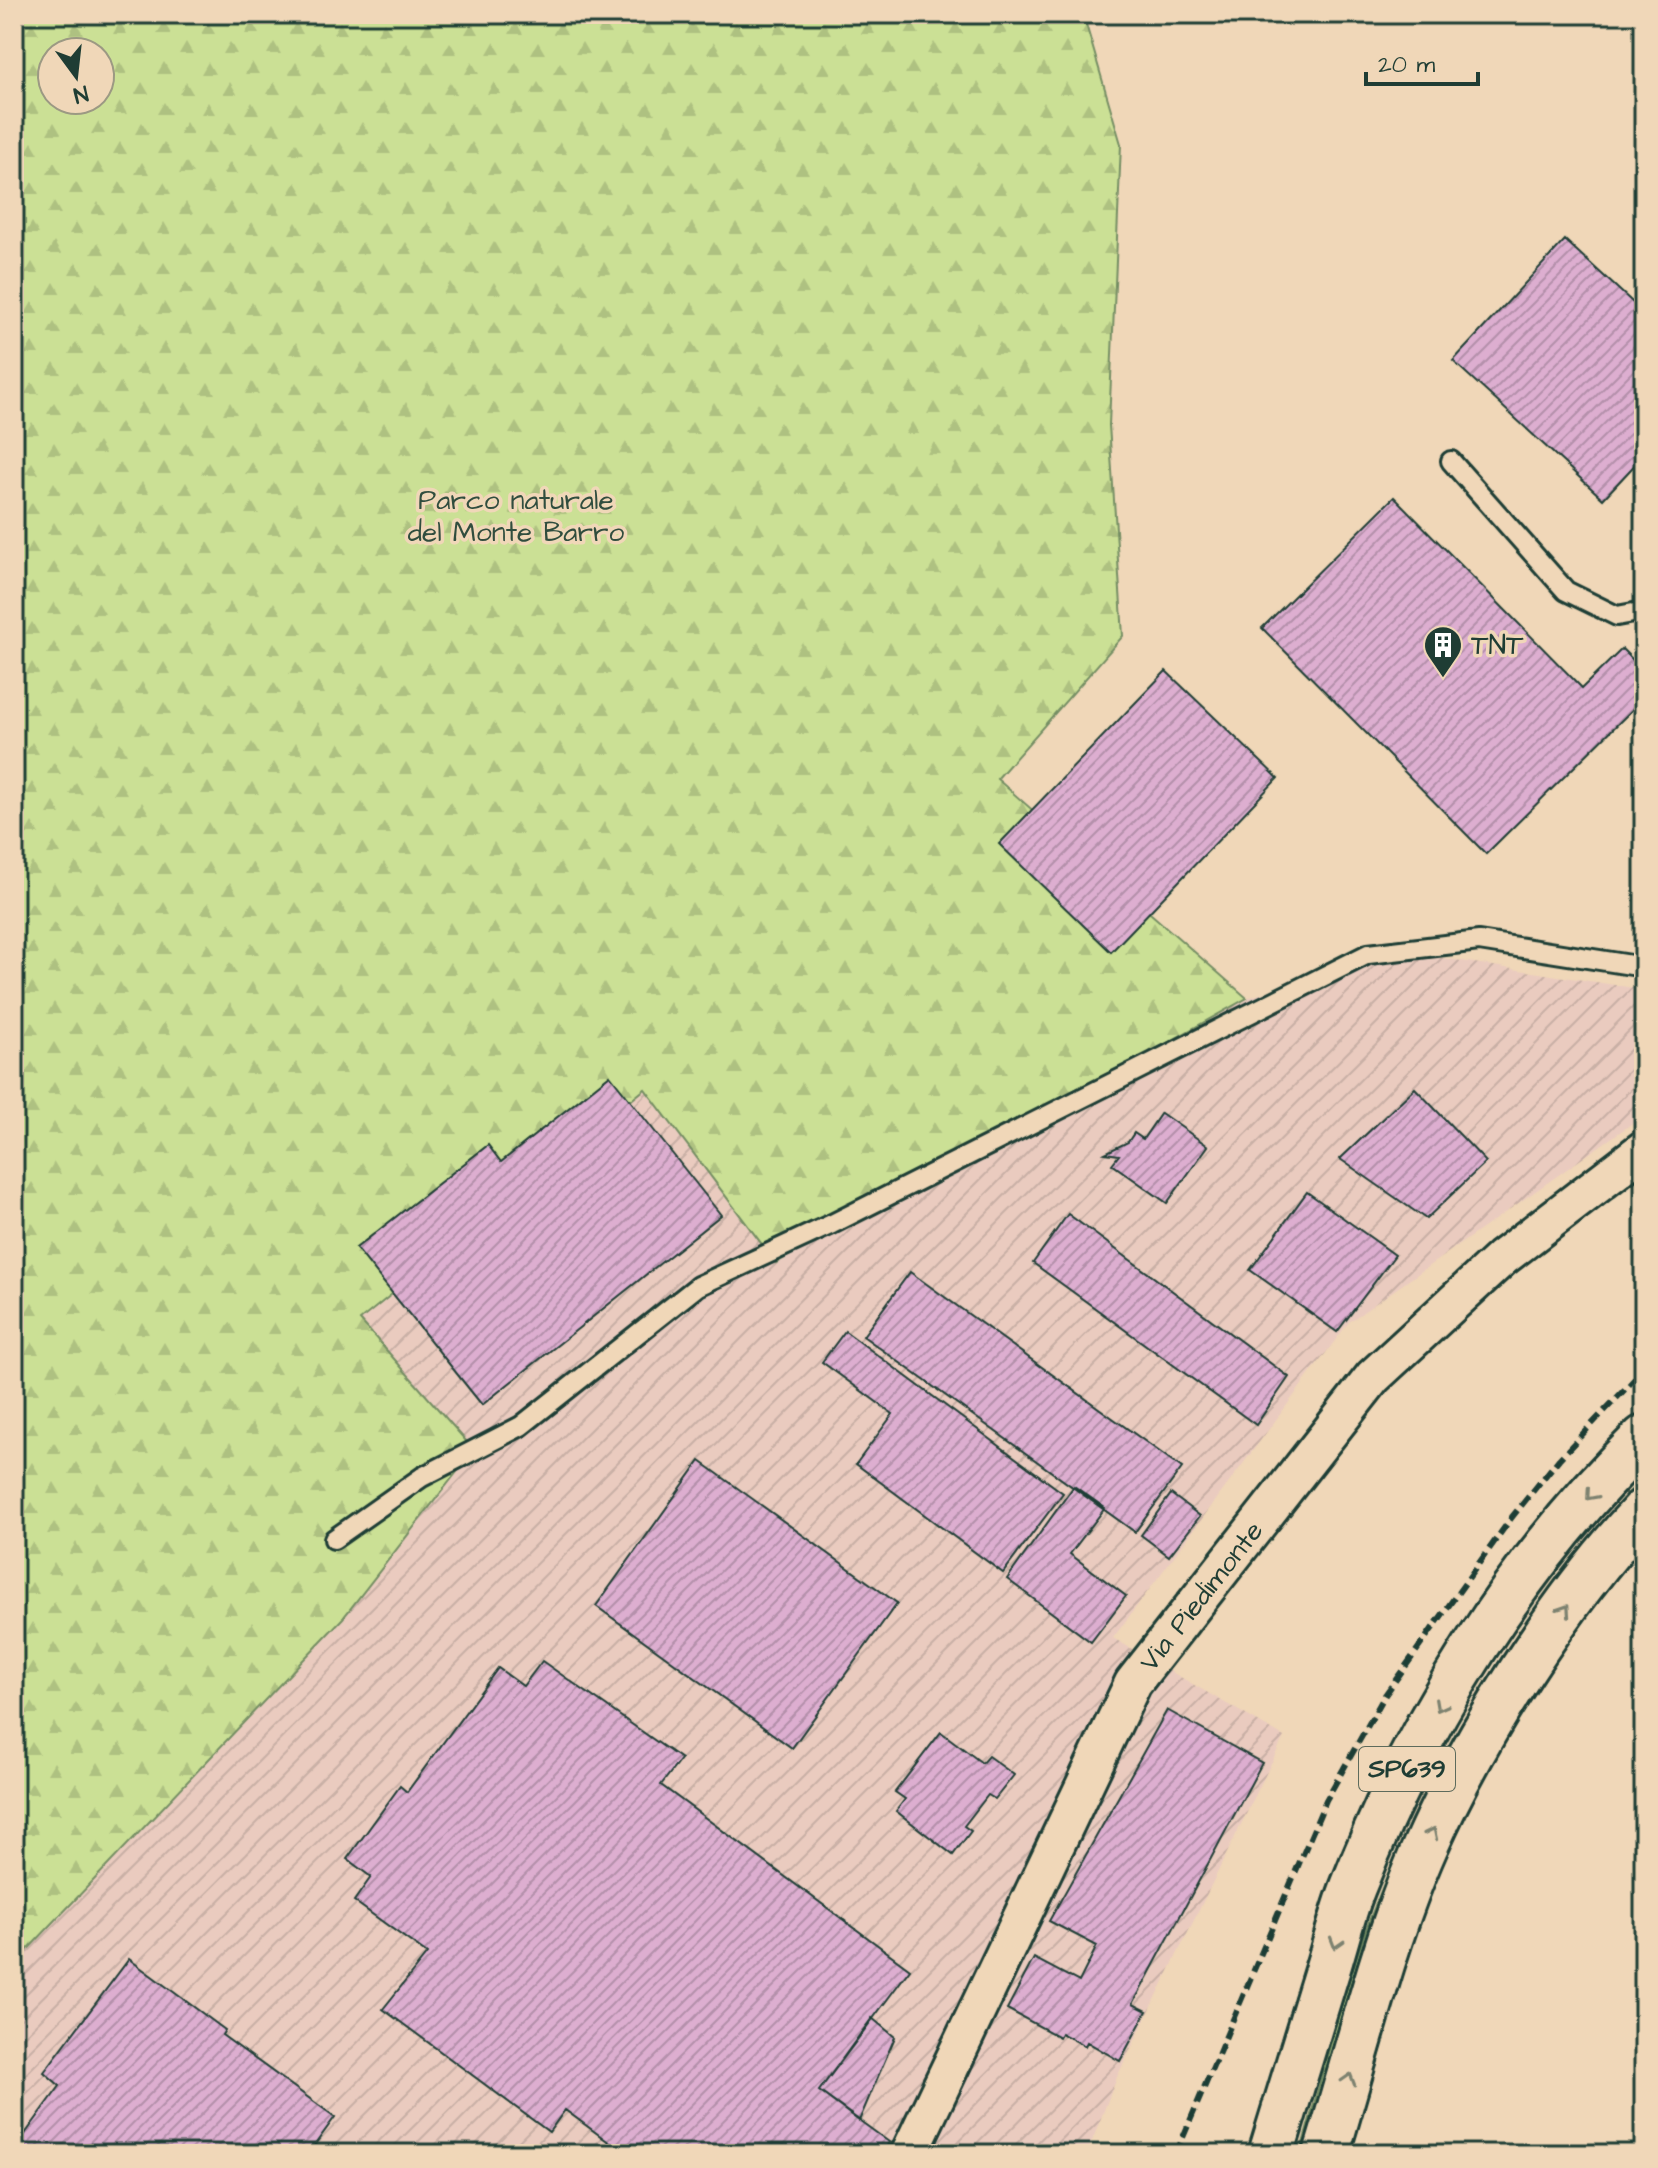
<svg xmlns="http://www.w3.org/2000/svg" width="1658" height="2168" viewBox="0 0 1658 2168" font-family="'Architects Daughter',sans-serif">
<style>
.industrial{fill:url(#industrial-furrows)}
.green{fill:url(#green-dots);stroke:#758e64;stroke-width:2}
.forest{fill:url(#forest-firs);stroke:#758e64;stroke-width:2;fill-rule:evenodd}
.building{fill:url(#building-hatch);stroke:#1f3d34;stroke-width:2}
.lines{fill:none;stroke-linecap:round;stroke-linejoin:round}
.service-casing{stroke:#1f3d34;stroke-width:24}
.minor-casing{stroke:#1f3d34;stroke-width:42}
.primary-casing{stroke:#1f3d34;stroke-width:50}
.service{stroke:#f0d7b8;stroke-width:18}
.minor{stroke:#f0d7b8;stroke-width:36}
.primary{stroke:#f0d7b8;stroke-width:44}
.rail{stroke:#1f3d34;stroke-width:6;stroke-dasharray:12 6;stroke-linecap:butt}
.oneway{stroke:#7d826f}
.labels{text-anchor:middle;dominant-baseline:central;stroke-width:7;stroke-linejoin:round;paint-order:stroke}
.shield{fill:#f0d7b8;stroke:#5e6b5c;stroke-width:2}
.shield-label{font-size:26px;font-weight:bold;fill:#1f3d34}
.park-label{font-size:28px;fill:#304d3e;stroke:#f0d7b8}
.poi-label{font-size:28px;fill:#1f3d34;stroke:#f0d7b8;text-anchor:start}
.street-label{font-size:28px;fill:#1f3d34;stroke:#f0d7b8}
</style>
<defs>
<pattern id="industrial-furrows" width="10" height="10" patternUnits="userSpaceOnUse" patternTransform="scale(2)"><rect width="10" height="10" fill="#eacbbf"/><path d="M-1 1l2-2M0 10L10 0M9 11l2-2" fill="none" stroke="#c8afa5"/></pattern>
<pattern id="green-dots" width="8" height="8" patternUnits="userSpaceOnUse" patternTransform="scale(2)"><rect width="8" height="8" fill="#cbe095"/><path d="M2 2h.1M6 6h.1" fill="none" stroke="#aec181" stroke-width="1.8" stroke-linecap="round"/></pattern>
<pattern id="forest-firs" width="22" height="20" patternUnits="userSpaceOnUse" patternTransform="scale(2)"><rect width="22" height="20" fill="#cbe095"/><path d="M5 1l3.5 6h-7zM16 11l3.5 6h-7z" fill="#aec181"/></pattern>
<pattern id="building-hatch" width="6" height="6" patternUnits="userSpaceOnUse" patternTransform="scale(2)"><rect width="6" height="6" fill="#ddaed0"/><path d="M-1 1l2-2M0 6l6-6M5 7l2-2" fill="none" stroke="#b38faa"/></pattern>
</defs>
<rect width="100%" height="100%" fill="#f0d7b8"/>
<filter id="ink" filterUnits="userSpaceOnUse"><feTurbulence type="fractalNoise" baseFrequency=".0125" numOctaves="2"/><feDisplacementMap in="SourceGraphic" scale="16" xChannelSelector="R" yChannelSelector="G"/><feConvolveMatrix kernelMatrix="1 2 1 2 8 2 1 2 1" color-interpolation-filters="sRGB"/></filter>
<g filter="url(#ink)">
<path class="industrial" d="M 1398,951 L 1640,989 L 1644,978 L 1644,1115 L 1349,1322 L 1113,1638 L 1284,1737 L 1117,2077 L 1087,2154 L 14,2154 L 14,1964 L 343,1618 L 474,1451 L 360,1321 L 645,1089 L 776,1263 L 1247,998 Z"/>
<path class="green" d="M 1644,1476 L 1644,1485 L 1601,1532 L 1539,1612 L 1305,2154 L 1300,2154 C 1323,2075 1342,1993 1371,1916 C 1434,1752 1524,1604 1644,1476 Z"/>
<path class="forest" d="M 14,14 L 1083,14 L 1121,144 L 1109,425 L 1123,636 L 997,779 L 1247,998 L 776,1263 L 645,1089 L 360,1320 L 474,1450 L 343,1618 L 14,1964 ZM 52,52 L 100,52 L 100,100 L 52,100 Z"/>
<path class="building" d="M 1565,240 L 1644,313 L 1644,455 L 1603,499 L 1453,361 Z
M 1394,497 L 1582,688 L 1622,649 L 1644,671 L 1644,698 L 1486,854 L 1262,628 Z
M 1166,671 L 1278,778 L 1111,952 L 999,844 Z
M 610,1075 L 721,1215 L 482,1405 L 356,1248 L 488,1145 L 501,1162 Z
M 1415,1088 L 1486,1162 L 1426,1219 L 1340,1159 Z
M 1161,1113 L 1208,1146 L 1167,1203 L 1112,1164 L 1119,1155 L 1105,1153 L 1128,1142 L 1134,1133 L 1143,1139 Z
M 1307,1192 L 1395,1255 L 1337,1332 L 1250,1270 Z
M 1068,1214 L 1289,1377 L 1256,1425 L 1033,1263 Z
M 910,1272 L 1182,1468 L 1135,1532 L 863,1336 Z
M 845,1331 L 1063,1493 L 1003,1573 L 856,1464 L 893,1414 L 822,1362 Z
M 700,1461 L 897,1603 L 792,1748 L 596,1606 Z
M 1074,1486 L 1105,1508 L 1070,1554 L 1126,1596 L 1091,1642 L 1007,1579 Z
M 1171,1494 L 1200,1516 L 1169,1556 L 1141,1535 Z
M 542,1661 L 681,1759 L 661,1785 L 910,1969 L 819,2091 L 889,2142 L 883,2154 L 625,2154 L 565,2110 L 549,2132 L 383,2009 L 427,1954 L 354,1901 L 371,1877 L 347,1859 L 400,1786 L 407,1792 L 498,1668 L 523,1686 Z
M 1167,1710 L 1262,1763 L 1133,2004 L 1147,2011 L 1120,2061 L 1087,2042 L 1085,2046 L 1061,2033 L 1059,2037 L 1007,2009 L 1034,1958 L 1079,1982 L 1097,1946 L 1049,1921 Z
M 941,1732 L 982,1763 L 988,1756 L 1014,1775 L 995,1799 L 988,1795 L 964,1826 L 971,1831 L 953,1855 L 896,1811 L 905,1799 L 895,1792 Z
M 129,1959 L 225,2030 L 222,2035 L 335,2117 L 308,2154 L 14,2154 L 14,2149 L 60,2086 L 44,2072 Z
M 872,2018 L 895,2037 L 859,2121 L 819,2091 Z"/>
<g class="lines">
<defs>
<path id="service" d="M 1451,461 L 1566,591 L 1617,616 L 1644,611
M 334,1539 L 422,1477 L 521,1426 L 698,1286 L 832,1224 L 1368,954 L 1479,941 L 1644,967"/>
<g id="minor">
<path id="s1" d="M 909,2154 L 1133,1683 L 1373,1377 L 1502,1258 L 1644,1149"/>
</g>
<path id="primary" d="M 1271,2154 C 1289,2094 1308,2034 1326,1974 C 1335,1946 1342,1915 1353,1887 C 1418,1721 1516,1563 1644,1438
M 1326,2154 C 1357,2054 1383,1942 1425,1847 C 1473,1738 1562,1597 1644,1511"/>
</defs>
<use href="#service" class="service-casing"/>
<use href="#minor" class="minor-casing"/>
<use href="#primary" class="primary-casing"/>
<use href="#service" class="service"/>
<use href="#minor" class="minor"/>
<use href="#primary" class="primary"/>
<path class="rail" d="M 1176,2154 L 1326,1800 L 1385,1695 L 1512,1517 L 1559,1459 L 1644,1369"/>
</g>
<defs><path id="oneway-chevron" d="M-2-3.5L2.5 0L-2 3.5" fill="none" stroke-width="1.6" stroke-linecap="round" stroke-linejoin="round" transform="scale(2)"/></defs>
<g class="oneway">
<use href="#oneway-chevron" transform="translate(1591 1495) rotate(131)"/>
<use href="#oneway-chevron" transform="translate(1565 1610) rotate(-56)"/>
<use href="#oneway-chevron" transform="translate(1440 1706) rotate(118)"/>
<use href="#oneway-chevron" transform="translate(1432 1833) rotate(-64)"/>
<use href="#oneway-chevron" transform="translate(1336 1943) rotate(107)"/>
<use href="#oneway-chevron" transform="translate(1349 2079) rotate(-73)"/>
</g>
</g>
<defs>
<symbol id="building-pin" viewBox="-11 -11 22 30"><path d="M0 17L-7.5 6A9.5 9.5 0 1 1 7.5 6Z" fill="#1f3d34" stroke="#f0d7b8"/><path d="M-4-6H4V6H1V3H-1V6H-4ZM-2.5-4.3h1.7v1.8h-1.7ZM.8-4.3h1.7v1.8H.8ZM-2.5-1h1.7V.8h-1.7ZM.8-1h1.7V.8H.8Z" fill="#fff"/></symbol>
</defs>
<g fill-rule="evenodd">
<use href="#building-pin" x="1421" y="623" width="44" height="60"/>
</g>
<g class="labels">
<rect class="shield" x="1359" y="1747" width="96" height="44" rx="6"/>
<g class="shield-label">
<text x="1407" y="1769">SP639</text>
</g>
<g class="park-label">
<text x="516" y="500">Parco naturale<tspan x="516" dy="32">del Monte Barro</tspan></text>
</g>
<g class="poi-label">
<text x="1471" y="645">TNT</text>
</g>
<g class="street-label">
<text stroke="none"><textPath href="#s1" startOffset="632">Via Piedimonte</textPath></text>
</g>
</g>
<rect width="1658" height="2168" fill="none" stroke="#f0d7b8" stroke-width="48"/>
<rect x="24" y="24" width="1610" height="2120" fill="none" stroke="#1f3d34" stroke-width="3" filter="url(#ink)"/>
<g transform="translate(76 76) rotate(165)"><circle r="38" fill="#f0d7b8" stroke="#9c9983" stroke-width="2"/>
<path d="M0-6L14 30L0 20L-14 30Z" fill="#1f3d34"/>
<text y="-12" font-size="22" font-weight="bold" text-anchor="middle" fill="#1f3d34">N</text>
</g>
<path d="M1366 72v12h112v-12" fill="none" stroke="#1f3d34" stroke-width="4"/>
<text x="1378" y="72" font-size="24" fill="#1f3d34" stroke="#f0d7b8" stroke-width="6" paint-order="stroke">20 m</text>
</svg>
